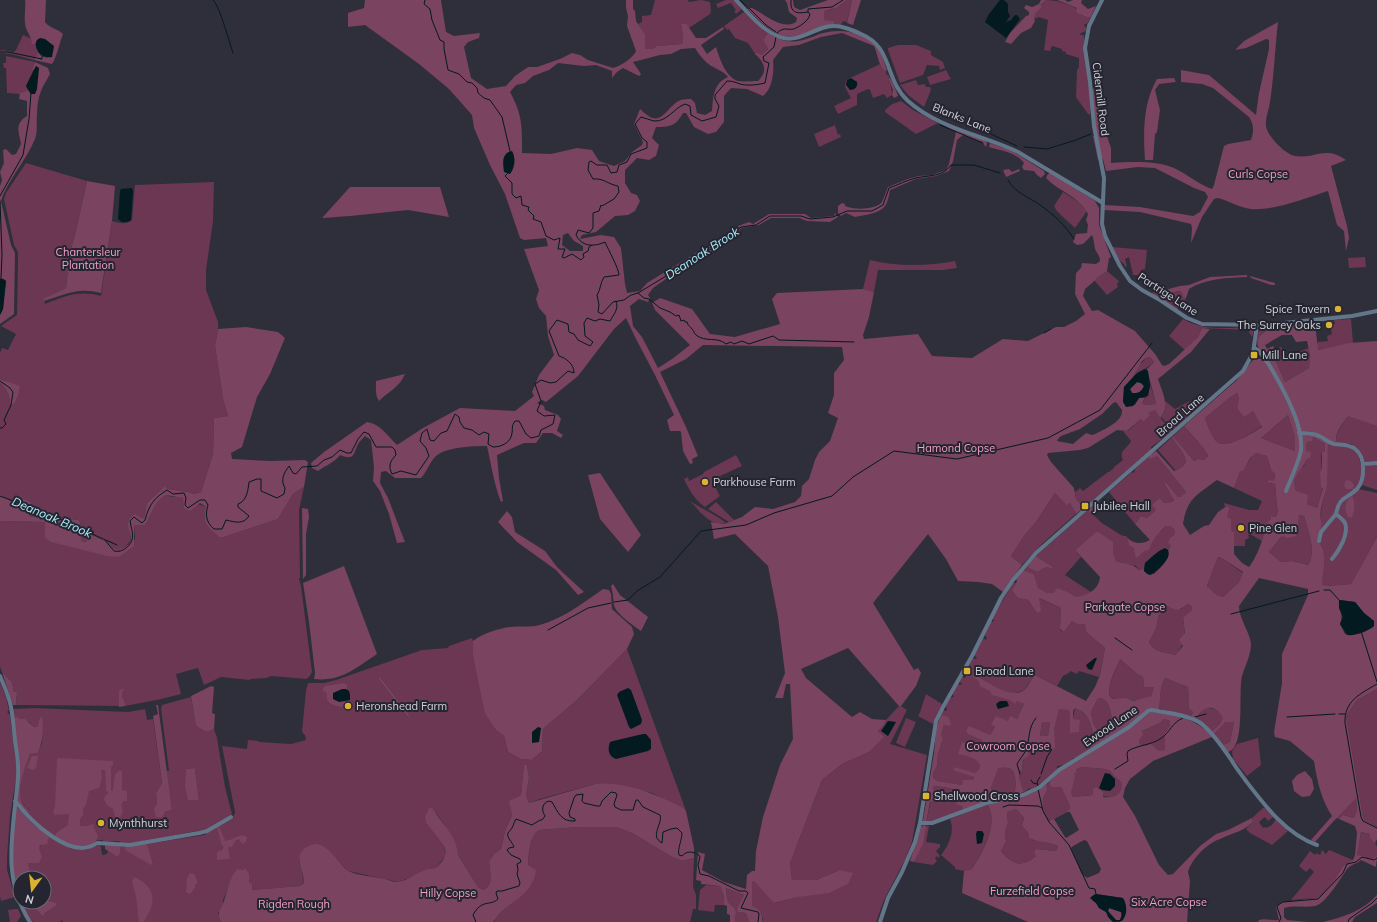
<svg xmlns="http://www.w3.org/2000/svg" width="1377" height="922" viewBox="0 0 1377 922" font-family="Mulish,sans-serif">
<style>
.green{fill:#6b3752;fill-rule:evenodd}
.forest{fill:#7a435f;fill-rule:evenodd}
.water{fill:#021a20;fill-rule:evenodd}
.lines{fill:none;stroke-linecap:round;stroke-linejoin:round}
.stream{stroke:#021a20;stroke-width:1}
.minor{stroke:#637689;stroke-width:4}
.poi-dot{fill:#dab333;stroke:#242530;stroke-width:1.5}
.labels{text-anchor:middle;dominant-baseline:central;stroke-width:4;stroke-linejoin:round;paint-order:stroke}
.street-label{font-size:11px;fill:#d0d0d8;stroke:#242530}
.park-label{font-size:11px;fill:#f59fc9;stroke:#242530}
.poi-label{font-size:11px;fill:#d0d0d8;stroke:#242530;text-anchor:start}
.water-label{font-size:12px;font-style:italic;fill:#acecfc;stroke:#242530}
</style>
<rect width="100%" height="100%" fill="#2e2f3b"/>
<path class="green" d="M 655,0 L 688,0 L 689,2 L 701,0 L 710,2 L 711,11 L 710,14 L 689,28 L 686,23 L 681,24 L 683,38 L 682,44 L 657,46 L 652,49 L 645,49 L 645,34 L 638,24 L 642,22 L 642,16 L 651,15 Z
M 726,0 L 734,0 L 741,8 L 741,10 L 736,14 L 734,11 L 736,10 L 731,3 L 718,8 L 716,4 Z
M 847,0 L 852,0 L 847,22 L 843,21 L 841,25 L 834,24 L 834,21 L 824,20 L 824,11 L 834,9 Z
M 1046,0 C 1058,0 1067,4 1078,9 C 1080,15 1084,17 1091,17 L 1087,24 L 1085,24 L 1084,25 L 1086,28 L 1086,31 L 1081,33 L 1080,35 L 1084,35 L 1084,44 L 1091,104 L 1090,115 L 1088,114 L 1076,97 L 1077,70 L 1079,67 L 1079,58 L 1066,54 L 1066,52 L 1062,51 L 1062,49 L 1052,46 L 1050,51 L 1044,50 L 1048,20 L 1039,17 L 1034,19 L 1036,13 L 1042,7 L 1041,6 Z
M 744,12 L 745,12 L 768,33 L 763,40 L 768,49 L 762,55 L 756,52 L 755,54 L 748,43 L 735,38 L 729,29 L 727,30 L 724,26 Z
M 23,35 L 32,39 L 32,44 L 35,44 L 38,52 L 34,60 L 11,54 L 0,53 L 0,51 L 2,50 L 14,52 L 16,50 Z
M 898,45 L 916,45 L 931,51 L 931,55 L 943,62 L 945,68 L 940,70 L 939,66 L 927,65 L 923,75 L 900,83 L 888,50 L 888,48 Z
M 6,56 L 35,62 L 32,69 L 33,71 L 26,86 L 28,90 L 20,93 L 20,94 L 7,93 L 6,68 L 4,68 L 3,63 L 6,63 Z
M 880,64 L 884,70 L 887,70 L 886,73 L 887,75 L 888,75 L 890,77 L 888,78 C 890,84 892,89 892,95 L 887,98 L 884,94 L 873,98 L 870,90 L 868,89 L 857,94 L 857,105 L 838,114 L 834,106 L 851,98 L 845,87 L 846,80 Z
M 946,70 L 951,79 L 930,85 L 927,77 Z
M 916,80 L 918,85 L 925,84 L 926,87 L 930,87 L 931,90 L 924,107 L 908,95 L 900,85 Z
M 901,101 L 913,110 L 938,123 L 916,134 L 885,112 L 885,110 L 892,104 Z
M 835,125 L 838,135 L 840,134 L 841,137 L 819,147 L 814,134 Z
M 26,163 L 87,181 L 76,231 L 70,253 L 66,288 L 44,299 L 45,304 C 66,296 78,290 101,296 L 112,221 C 119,223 126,225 132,220 L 135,185 L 214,182 L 213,221 L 206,270 L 206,290 L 218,322 L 218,329 L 215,346 L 223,399 L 228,416 L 214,418 L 213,454 L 201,492 L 194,494 L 188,492 L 168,489 L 165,486 L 147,503 L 144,518 L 141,518 L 128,524 C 131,540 134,541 119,550 L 113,548 L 109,543 L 89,534 L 86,542 L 81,541 L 80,522 L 78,520 L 42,515 L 31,517 L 29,515 L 31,512 L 17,499 L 11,501 L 1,495 L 0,495 L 0,383 C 7,389 10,395 10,404 L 14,405 L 18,396 L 6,381 L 0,379 L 0,353 L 2,348 L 8,350 L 16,334 L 1,326 L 17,315 L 18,259 L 18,252 L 14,245 L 4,199 L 6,193 Z
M 1063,192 L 1080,203 L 1087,211 L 1075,228 C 1069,222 1056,212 1054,206 Z
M 1112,247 L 1147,250 L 1145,269 L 1141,270 L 1140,275 L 1133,275 L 1129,257 L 1125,259 L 1127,266 L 1125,267 L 1124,264 L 1119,260 Z
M 1365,257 L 1366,267 L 1349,268 L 1348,258 Z
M 870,260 C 896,267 929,266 955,261 L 957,268 L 943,270 L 878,270 L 874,292 L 863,289 Z
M 1107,271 L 1119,281 L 1117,284 L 1118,287 L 1107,295 L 1094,280 Z
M 1165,290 L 1168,293 L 1180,291 L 1183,294 L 1183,297 L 1186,298 L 1185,301 L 1179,299 L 1176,304 L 1179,307 L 1177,310 L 1152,294 L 1153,292 Z
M 1183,319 C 1203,331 1227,328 1250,327 L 1254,330 L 1252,337 L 1248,330 L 1202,328 L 1198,337 L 1185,350 L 1169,336 Z
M 1351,319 L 1353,343 L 1317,350 L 1316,346 L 1318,342 L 1328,341 L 1327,336 L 1332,334 L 1331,329 L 1333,327 L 1333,324 L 1335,324 L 1334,320 Z
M 1280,326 C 1265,331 1260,329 1258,346 C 1256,343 1257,341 1257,337 C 1259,324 1269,327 1280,326 Z
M 1281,347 L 1286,356 L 1309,348 L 1310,360 L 1309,368 L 1285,382 L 1274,357 L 1277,354 L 1275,349 Z
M 1148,357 L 1151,358 L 1154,362 C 1147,369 1140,370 1133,377 L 1140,364 Z
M 1150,384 L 1156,404 L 1143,405 L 1142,403 L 1148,394 Z
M 1237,393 L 1239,398 L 1237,408 L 1253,411 L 1262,426 C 1254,432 1225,451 1216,441 C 1211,435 1208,426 1205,418 L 1228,399 Z
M 1202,396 L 1206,401 L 1174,430 L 1161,417 C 1166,412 1166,406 1164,400 L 1175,409 L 1188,402 Z
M 1155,409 L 1162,420 L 1173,431 C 1165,436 1159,442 1151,447 L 1151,450 L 1084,508 L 1076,499 L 1076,495 L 1074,493 L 1080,488 L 1083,491 L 1108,472 L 1109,472 L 1114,468 L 1114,467 L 1123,460 C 1118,451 1128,448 1131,441 L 1123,431 L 1128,431 L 1141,419 L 1143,422 L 1148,413 Z
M 1288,415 L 1295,435 L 1295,451 L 1261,438 Z
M 1348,415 L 1377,426 L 1377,461 L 1365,462 L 1352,444 L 1336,443 C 1335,431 1343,425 1348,415 Z
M 1184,426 C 1190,433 1206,449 1208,456 L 1204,460 L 1198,459 L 1194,461 L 1173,436 Z
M 1172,437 C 1176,445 1185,452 1186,462 L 1182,467 L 1175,470 L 1158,450 Z
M 1313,437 L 1325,444 L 1325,451 L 1322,452 L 1321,457 L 1323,487 L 1317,508 L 1307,504 L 1296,491 L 1294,485 L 1296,473 L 1304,466 L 1307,459 L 1305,443 Z
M 1328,443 L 1350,448 L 1358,454 L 1361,465 L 1361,478 L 1356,488 L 1340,499 L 1338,503 L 1335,513 L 1319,532 L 1322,523 L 1320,517 L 1324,497 Z
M 1256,453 L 1267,456 L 1271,470 L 1275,474 L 1274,481 L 1269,484 L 1275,484 L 1277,507 L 1278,509 L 1276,517 L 1271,516 L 1271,519 L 1265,528 L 1262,541 L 1250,534 L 1248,535 L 1249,538 L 1245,540 L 1245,546 L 1234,546 L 1234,532 L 1231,530 L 1231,522 L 1227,517 L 1227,506 L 1225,507 L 1224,503 L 1249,510 L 1258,510 L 1262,501 L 1234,488 L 1240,472 C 1248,468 1248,457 1256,453 Z
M 736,455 L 742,466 L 720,476 L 722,479 L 714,485 L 720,496 L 705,507 C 695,500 689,490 684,479 L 688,477 L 689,481 L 703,474 L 704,472 Z
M 1148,456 L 1157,456 L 1186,492 L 1180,497 L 1178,497 L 1166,482 L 1164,483 L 1174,499 L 1171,502 L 1164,503 L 1160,498 L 1156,510 L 1147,518 L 1141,516 L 1135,524 L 1109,492 L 1132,472 L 1134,473 L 1135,469 Z
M 1367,465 L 1377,465 L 1377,490 L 1362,485 L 1365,466 Z
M 304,487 L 299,510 L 300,577 L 299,579 L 301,586 L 312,672 L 309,677 L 306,679 L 272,676 L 266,678 L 250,679 L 250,680 L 221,677 L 204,685 L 198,668 L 176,674 L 181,694 L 157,700 L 151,701 L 125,706 L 16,705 L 17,693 L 14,692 L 12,682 L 2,672 L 0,667 L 0,521 L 45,522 L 45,538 L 119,557 L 135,539 L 134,525 L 145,525 C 153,513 153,503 166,495 L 173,497 L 179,497 L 206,507 L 221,538 L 278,519 L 293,494 Z
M 1359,489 L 1377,493 L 1377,537 L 1351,584 L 1328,586 L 1322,586 L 1322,571 L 1318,542 L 1323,531 L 1335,517 L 1338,517 L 1343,522 L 1345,536 L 1342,518 L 1338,513 L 1339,509 L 1343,500 Z
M 1055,493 L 1067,504 L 1070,503 L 1076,514 L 1043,543 L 1022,565 L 1011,556 L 1024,536 L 1036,522 Z
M 690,501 C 702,509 715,514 726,523 C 710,527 700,511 690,501 Z
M 716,502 L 734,520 L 729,522 L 708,509 Z
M 1088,510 L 1102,523 L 1121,535 L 1124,536 L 1126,536 C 1140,553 1155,537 1166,526 L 1170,526 L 1174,529 L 1175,534 L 1171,537 L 1171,546 L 1168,550 C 1160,548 1151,557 1145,563 L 1144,569 L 1139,570 L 1136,566 L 1116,561 L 1113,552 L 1113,546 L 1097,531 L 1075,550 L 1081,557 L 1065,575 L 1091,592 C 1087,597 1081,597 1076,597 L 1070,593 L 1047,593 L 1038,589 L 1034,574 L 1023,570 L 1028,565 L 1038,572 C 1043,567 1045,565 1052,568 L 1053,567 L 1036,556 Z
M 1299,515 L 1304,516 C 1308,531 1317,552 1308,565 L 1292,561 L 1281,562 L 1269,552 Z
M 1218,557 L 1220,557 L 1243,573 L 1239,582 L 1223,597 L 1217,595 L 1207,586 Z
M 1013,583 L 1016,583 L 1012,591 L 1018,598 L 1028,600 L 1037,613 L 1038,598 L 1061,608 L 1060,630 L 1064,632 L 1072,621 L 1085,624 L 1086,632 L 1105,648 L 1100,674 L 1099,677 L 1079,671 L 1077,674 L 1070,671 L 1069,673 L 1063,676 L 1057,686 L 1035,675 L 1024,690 L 1016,693 L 1017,700 L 1024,704 L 1017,719 L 995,727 L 990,735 L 976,737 L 982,740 L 983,746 L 977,749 L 970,745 L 971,757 L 978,761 L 980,765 C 978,771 974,774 973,780 L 962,785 L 938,781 L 933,778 L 933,773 L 937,766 L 938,755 L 943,738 L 941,735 L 944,725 L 941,715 L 943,710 L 946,711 L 947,709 L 945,706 L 950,698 L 953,697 L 954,696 L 952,694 L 958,684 L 960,685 L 962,684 L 959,681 L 962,677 L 965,678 L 966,676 L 964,674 L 968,668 L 970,668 L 971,667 L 969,665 L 972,658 L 976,659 L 977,658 L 974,655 L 983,638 L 986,640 L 987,638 L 984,634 L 990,622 L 993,622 L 994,620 L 992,618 Z
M 1188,604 L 1192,607 L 1192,610 L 1183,619 C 1186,635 1186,643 1175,655 C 1163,651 1156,654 1149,642 L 1156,629 L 1159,614 L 1163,608 L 1167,606 L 1181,609 Z
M 472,638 L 473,641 L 473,656 L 496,730 L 504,736 L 508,752 L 521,759 L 532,760 L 542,751 L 543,729 L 577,700 L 627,649 L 686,811 L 652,793 L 636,789 L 595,784 L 540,799 L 529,803 L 526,795 L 529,778 L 527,765 L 524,764 L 521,795 L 510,801 L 512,815 L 505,831 L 501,849 L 494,854 L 489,861 C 490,871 494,886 483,890 L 478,887 L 458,855 C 458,842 444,823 436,813 L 426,823 L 444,846 L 446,855 L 436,868 L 398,882 L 348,871 L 325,848 L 299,860 C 300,868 305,876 302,885 L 300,886 L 251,890 C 248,881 250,875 245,867 L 243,870 L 235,872 L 223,900 L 223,905 L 218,913 L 221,922 L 63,922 L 62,920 L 60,922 L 33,922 L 25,912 L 23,903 C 31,900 38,909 45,913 L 56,906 C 42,896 44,894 44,878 L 31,878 C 30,874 28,870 28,865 C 28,859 44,841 49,836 L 77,849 L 86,850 L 99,845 L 101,847 L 102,855 L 107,854 L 108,851 L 117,857 L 120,854 L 120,846 L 125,846 L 153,863 L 147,844 L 204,835 L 212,829 L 233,818 L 235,812 L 222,746 L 247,749 L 248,740 L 258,741 L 259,742 L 291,744 L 306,740 L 305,735 L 302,732 L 306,690 L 308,683 L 324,683 L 336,680 L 422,650 L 448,648 L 449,646 ZM 380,677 L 410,716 L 408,717 L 378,678 Z
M 1119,658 L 1136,673 L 1143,677 L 1144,687 L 1154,687 L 1151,696 C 1140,702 1121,702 1110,697 C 1106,687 1117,669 1119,658 Z
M 1165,678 L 1188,687 L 1189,709 L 1193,712 L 1191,716 L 1159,709 C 1161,698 1159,688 1165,678 Z
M 0,682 L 6,697 L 9,710 L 7,712 L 10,715 L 17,772 L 10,816 L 7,858 L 7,870 L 15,897 L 1,901 L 0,896 Z
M 1377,689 L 1377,827 L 1365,820 L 1363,817 L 1346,716 L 1357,700 Z
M 926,694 L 942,704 L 933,724 L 918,716 L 921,710 L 921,709 Z
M 191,697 L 196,726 L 206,732 L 214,729 L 217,738 L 225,787 L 232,814 L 207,829 L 129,844 L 120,843 L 119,841 L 104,842 L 102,840 L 69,843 L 49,833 L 25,811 L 30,811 C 27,808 23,805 21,801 C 16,791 26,764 30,754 L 38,753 L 42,743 L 43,724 L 34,727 L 29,722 L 14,718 L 13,709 L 35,708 L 128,712 L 145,709 L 147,720 L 153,719 L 162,783 L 156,793 L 157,804 L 165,812 L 172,810 L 166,771 L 169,771 L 161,708 L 162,705 ZM 195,768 L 199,799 L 199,800 L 186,769 Z
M 1098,698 L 1100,698 L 1106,700 L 1109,705 L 1113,721 L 1111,732 L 1102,738 L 1093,723 L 1091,712 Z
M 899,706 L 901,706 L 907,710 L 890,744 L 927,755 L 912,842 L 905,860 L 884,900 L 876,922 L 762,922 L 763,918 L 752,906 L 752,882 L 755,880 L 775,903 L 798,897 L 840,870 L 816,880 L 792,880 L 790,863 L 822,780 L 842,764 L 869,752 L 883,737 L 878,731 L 884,725 L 886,720 Z
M 1059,708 L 1068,710 L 1070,714 L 1070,733 L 1075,708 L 1080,710 L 1088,717 L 1094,735 L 1092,748 L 1075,758 L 1073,758 C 1070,763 1062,766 1057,766 L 1057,769 L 1043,783 L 1031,789 L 1030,788 L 1024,792 L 1019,777 L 1020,771 L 1022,770 C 1023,760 1025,751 1032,744 L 1037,744 L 1053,751 L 1054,730 Z
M 1206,708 C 1214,708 1220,710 1224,718 L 1220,724 L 1211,732 L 1196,719 L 1202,711 Z
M 906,718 L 916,722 L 905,747 L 896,743 Z
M 1164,719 L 1170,721 L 1170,725 L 1165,733 L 1165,750 L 1159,752 L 1156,748 L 1144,746 L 1140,744 L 1139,740 L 1141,736 L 1142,731 L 1160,723 Z
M 1042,721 L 1050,722 L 1048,736 L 1040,736 Z
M 1230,721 L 1234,722 L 1230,742 L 1223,745 L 1213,735 L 1226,722 Z
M 1258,738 L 1261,765 L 1247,776 L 1233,759 L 1232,751 L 1237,744 Z
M 1081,767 L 1105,769 L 1110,771 L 1115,777 L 1122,783 C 1123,804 1105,795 1092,795 C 1086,795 1079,797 1073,797 L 1071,794 C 1072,783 1071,772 1081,767 Z
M 997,768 C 1001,768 1008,767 1011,769 C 1017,774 1016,788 1014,795 L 1002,797 L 999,798 L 993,795 L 991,788 Z
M 1049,782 L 1051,787 L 1061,787 L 1070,806 L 1069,810 L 1049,821 C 1045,814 1042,807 1043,799 C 1045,794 1049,790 1047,784 Z
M 934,786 C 942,787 951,787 958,792 L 963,810 L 926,823 Z
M 1356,797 L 1357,809 L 1354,818 L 1343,815 L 1339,819 L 1336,818 Z
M 987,804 C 1000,821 982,853 972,869 L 964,871 L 955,869 L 955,867 L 941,855 C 949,845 955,831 950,819 Z
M 1263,808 L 1265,808 L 1273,817 L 1268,821 L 1265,817 L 1259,822 L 1263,828 L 1265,827 L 1266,828 L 1272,825 L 1276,819 L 1288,831 L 1272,845 L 1250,833 L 1246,829 L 1253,822 L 1252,818 Z
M 1016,809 L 1024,818 L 1022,826 L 1029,834 L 1032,840 L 1051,843 L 1058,846 L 1056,851 L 1036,849 L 1036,856 C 1022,868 1012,865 1001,851 L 1006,842 L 1005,831 L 1008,823 L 1007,812 Z
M 924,825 L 929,826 L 926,842 L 940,844 L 940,847 L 936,851 L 940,856 L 938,858 L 937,856 L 935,858 L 937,861 L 933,865 L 914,862 C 920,851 923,839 925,827 Z
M 578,827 L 616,827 L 632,833 L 672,857 L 683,861 L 694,858 L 693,887 L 696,895 L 696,909 L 693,909 L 690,922 L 494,922 C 504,902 532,897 535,870 L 528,866 C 529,854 529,837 539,830 Z
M 1361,832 L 1370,834 L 1370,838 L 1377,847 L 1377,856 L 1373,860 L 1357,855 Z
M 1322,850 L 1326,854 L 1329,850 L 1353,860 L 1343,866 L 1335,879 L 1322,895 L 1316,898 L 1291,900 L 1314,872 L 1310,868 L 1306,872 L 1299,866 L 1310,851 L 1315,855 L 1316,853 L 1320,855 Z
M 706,885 L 720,886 L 724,897 L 724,905 L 715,905 L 714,912 L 698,910 L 700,890 Z
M 726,888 L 744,895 L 738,912 L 746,913 L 749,922 L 735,922 L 736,912 L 735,909 L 729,903 L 727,898 Z
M 16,909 L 18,909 L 21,916 L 17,922 L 10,922 L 8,910 Z"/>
<path class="forest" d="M 25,0 L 46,0 L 45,22 C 49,28 58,29 63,34 C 60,41 56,60 52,64 L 34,60 L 38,52 L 41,56 L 48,58 L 37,40 L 35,44 L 32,44 C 32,37 25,30 25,23 C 24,15 26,8 25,0 Z
M 365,0 L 441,0 L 446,32 L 454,36 L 480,33 L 479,38 L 468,42 L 464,47 L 471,78 L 487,89 L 506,86 L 515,76 L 528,67 L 537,67 L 560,59 L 572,53 L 580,55 L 588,60 L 613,68 C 621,66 633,58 636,51 L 627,26 L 628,16 L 626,8 L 626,0 L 633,0 L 633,9 L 635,11 L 636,21 L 645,34 L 645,49 L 652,49 L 657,46 L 682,44 L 683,38 L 681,24 L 686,23 L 696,38 L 706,38 L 723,27 L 724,29 L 701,45 L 707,54 L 716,47 C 719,57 726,78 738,81 C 744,82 752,81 758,81 C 768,71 765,63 755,54 L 756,52 L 762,55 L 768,49 L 763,40 L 768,33 C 781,42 794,44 809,38 C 814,37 818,34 823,33 C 841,28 865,32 877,47 C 882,53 884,63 887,70 L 884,70 C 878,64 878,55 874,46 L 842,33 L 821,37 L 799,45 L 783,47 L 773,60 C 774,72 773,88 763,96 L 747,89 L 731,88 L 724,96 L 724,122 L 716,132 L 708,134 L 694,127 L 686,113 L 683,113 C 676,126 670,127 656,127 L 652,138 L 659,145 L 656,156 L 649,160 L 637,158 L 625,170 L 625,183 L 631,193 L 637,195 L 640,201 L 635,211 L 628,215 L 615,216 L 596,232 L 582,235 L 580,239 L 601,235 L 614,237 L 621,248 L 625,284 L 627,293 L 640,291 L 647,283 L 699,251 L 719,241 L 738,226 L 749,222 L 753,224 L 769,214 L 805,214 L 811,218 L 834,216 L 835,213 L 838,217 L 830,222 L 807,221 L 799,218 L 771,218 L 759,225 L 741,228 L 735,236 L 726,240 L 718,249 L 709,252 L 673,274 L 653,288 L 648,295 L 650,298 L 648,302 L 639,299 L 630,306 L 633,326 L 642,337 L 658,368 L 672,359 L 690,345 L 655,310 L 652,303 L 660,298 L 692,309 L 710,334 L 735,337 L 780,324 L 772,299 L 777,293 L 863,289 L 874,292 L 869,317 L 863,335 L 864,339 L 918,334 L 932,356 L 972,358 L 1003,339 L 1028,341 L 1056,327 L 1064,327 L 1076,321 L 1085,314 L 1075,294 L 1076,273 L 1081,268 L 1082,263 L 1096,264 L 1100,261 C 1100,255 1097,254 1095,249 C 1094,244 1094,240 1092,235 L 1083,244 L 1077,245 L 1073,242 L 1076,234 L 1087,233 L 1088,225 L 1086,220 L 1088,214 C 1080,197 1058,191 1046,178 L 1048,174 L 1050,173 L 1095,201 L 1099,208 L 1099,225 L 1111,257 L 1109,258 L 1107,271 L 1097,278 L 1092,283 L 1085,289 L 1083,296 L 1092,311 L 1098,310 L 1135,331 L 1155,354 L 1162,365 L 1164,366 L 1169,364 L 1198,337 L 1202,328 L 1210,329 L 1191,352 L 1158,379 C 1162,391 1171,408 1160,418 L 1155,410 L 1148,413 L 1150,415 L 1143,422 L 1141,419 L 1127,431 L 1117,430 L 1088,448 L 1080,450 L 1048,453 L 1047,455 L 1051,462 L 1074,488 L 1076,499 L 1084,508 L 1076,514 L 1070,503 L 1067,505 L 1055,493 L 1036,522 L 1024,536 L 1011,556 L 1022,565 L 1003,592 L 992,584 L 978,582 L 958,581 L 946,559 L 928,534 L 873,603 L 914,670 L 918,668 L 921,673 L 916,686 L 901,706 L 899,706 L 848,648 L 801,669 L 806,678 L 852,717 L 860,712 L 872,719 L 886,720 L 884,725 L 878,731 L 884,737 L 869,752 L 842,764 L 822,780 L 790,863 L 792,880 L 816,880 L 840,870 L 853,873 L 848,884 L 829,893 L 798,897 L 774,903 L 754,881 L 752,882 L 752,906 C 759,909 763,914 762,922 L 749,922 L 746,913 L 738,912 L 737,909 L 744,895 L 726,888 L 727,898 L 729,903 L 735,909 L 736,912 L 735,922 L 730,922 L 730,915 L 727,914 L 727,906 L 724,905 L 724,897 L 720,886 L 701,884 L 701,881 L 696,880 L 698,852 L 705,854 L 702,870 L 724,882 L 746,889 L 747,875 L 752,871 L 755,871 L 756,851 L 763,817 L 780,765 L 793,739 L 790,684 L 786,684 L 783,698 L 775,698 L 785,673 L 778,617 L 768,566 L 735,534 L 714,539 L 711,522 L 724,524 L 742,517 L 755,507 L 773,509 L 795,502 L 801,496 L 802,486 L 809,479 L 815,460 L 819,452 L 830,441 L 838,418 L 828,413 L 834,395 L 834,373 L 844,360 L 842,347 L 703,345 L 686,359 L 660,372 L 686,427 L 698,456 L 692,459 L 693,463 L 690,464 L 683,451 L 681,432 L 680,431 L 670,431 L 667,420 L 674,415 L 655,375 L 636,339 L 626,318 L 614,329 L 578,376 L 546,402 L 542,400 L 537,403 L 544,406 L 545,410 L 558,415 L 561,419 L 557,431 L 563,435 L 561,438 L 552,433 L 543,433 L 536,443 L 524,443 L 497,455 L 499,478 L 503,501 L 501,502 C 494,484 491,464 487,446 C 474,446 444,447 435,457 C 429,463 427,472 421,478 L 395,478 L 386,471 L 381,472 L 380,483 L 388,498 L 405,542 L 397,543 L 389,514 L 380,491 L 373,481 L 374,467 L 371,440 L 365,436 C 363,438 360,441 358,444 C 353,454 355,461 340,455 C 334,463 326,465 318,471 L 312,468 L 311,463 L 324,452 L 367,422 C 379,423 388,436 397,445 L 423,428 L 460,408 L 515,411 L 534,396 L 532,392 L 539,375 L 554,355 L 548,336 L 546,316 L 539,308 L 536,299 L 539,290 L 524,249 L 548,246 L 546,238 L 524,240 L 520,238 L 505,194 L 490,165 L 474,128 L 472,115 L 449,89 L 419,64 L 365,25 L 348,27 L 348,13 L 364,8 ZM 695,48 C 698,53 702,58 706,62 C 712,68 723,70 728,77 C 713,83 713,98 712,111 L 705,115 L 697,113 L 695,103 L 691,99 C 688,99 684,99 681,100 C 670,103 663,124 650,117 C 647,115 643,112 640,109 L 634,124 L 643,142 L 642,145 L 632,152 L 625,161 L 614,166 L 599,161 L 592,150 L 577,148 L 551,154 L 522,153 C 522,127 523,116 510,92 L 516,85 L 525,83 L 533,76 L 549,70 L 558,63 L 584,66 L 596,65 L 612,71 L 612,78 L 617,72 L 623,68 L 639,76 L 641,74 L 633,62 L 660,55 L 671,54 L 681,49 ZM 568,233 L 574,241 L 583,246 L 583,251 L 570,251 L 562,245 L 563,235 ZM 1148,357 L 1151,358 L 1154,362 L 1147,369 L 1156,404 L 1144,405 L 1142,403 L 1145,398 L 1139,398 L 1135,405 L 1123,402 L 1124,387 L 1133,377 L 1142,361 ZM 1116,402 L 1122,410 C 1123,422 1104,429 1095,434 L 1092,435 L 1086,433 L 1073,444 L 1057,441 L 1058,439 L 1061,436 L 1080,429 L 1102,414 L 1113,403 Z
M 785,0 L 793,0 L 794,7 L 800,10 L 828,0 L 847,0 L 836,8 L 824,11 L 824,20 L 834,21 L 834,24 C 822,26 811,34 798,36 C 777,41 762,23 748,9 L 750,8 L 752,8 C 765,14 782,31 796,22 L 797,18 L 789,12 L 787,3 Z
M 852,0 L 861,0 L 853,25 L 847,23 Z
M 1041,0 L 1046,0 L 1041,5 L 1042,7 L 1036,13 L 1034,19 L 1035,21 L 1031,28 L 1021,33 L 1011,44 L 1005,42 L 1010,33 L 1026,16 L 1029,15 L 1029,12 L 1024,8 L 1026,5 L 1032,7 L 1039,4 Z
M 1057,0 L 1065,0 L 1068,2 L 1073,0 L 1082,0 L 1081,3 L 1088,9 L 1096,6 L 1091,17 L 1086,17 L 1076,12 L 1077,8 Z
M 1278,22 C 1275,49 1274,76 1270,102 C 1269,110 1265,118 1266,126 C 1267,136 1286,155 1295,156 C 1316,159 1325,145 1346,160 L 1331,166 L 1347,226 L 1349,238 L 1346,251 L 1344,231 L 1337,225 L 1328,191 C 1306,198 1274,211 1251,209 C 1240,208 1229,201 1218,198 L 1214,199 L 1202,217 L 1191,243 L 1192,228 L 1191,224 L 1140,212 L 1104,210 L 1104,205 L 1140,207 L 1193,216 L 1200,212 L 1208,197 L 1205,192 L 1194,188 L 1155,168 L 1138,167 L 1106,171 L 1103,159 L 1098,160 L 1093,136 L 1096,135 L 1092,89 L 1095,88 L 1102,122 L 1111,148 L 1111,163 C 1132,162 1157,160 1176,169 C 1188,175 1200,185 1212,189 L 1214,185 L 1224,146 L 1228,144 L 1251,140 C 1254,132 1254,124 1249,117 L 1213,88 L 1202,84 L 1181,82 L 1181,70 L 1209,75 L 1256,115 L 1259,93 L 1269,49 L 1269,40 L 1266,39 L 1246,48 L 1235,50 L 1244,41 Z
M 35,62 L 48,68 L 50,74 C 47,80 43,85 41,91 C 38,98 37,107 37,115 C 36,123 38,131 35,139 C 26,161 7,181 1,201 L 11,245 L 15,253 L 14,314 L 0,324 L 0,315 L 3,309 L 6,281 L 4,279 L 0,279 L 0,186 L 2,180 L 0,172 L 4,163 L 3,150 L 6,149 L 12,155 L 16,154 L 21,144 C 19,132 14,124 27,116 L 27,101 L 19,99 L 20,93 L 28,90 L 31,94 L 36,67 L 33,71 L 32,69 Z
M 888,78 L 890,78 C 892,82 897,91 898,96 L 894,98 L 892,95 L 893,90 Z
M 1174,78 L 1176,82 L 1159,84 L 1155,90 L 1160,110 L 1157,132 L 1155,134 L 1153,160 L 1145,160 C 1143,133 1143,103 1157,79 Z
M 949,126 L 986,141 L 987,143 L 986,147 L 982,142 L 963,135 L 957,140 L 953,161 L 949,171 L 936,176 L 916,179 L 890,190 C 889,195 888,202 885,206 C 879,214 864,215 855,217 L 846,213 L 841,216 L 838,213 L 838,206 L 842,203 L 845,204 L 845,206 C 853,210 876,210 882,202 C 884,198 886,191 888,187 L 908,179 L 919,176 L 932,175 L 946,170 L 949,164 L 956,132 L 947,127 Z
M 990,143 L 1012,151 L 1044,171 L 1045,174 L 1041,178 L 1037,175 L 1034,171 L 1024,170 L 1022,167 L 1024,163 C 1016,152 1001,151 989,147 Z
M 1009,169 L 1012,172 L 1019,169 L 1020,171 L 1006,177 L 1003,170 Z
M 87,181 L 115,186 L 112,221 L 101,293 C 77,287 67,294 44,301 L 43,299 L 66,288 L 70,253 L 76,231 Z
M 350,187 L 440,187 L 449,217 L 408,210 L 350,216 L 322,218 Z
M 1247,275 L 1247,277 C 1228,278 1206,278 1189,289 L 1186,298 L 1183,297 L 1183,294 L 1180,291 L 1168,293 L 1165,290 L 1180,286 L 1189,285 L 1210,277 Z
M 1250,276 L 1275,283 L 1275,285 L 1271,285 L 1251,278 Z
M 1315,322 L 1318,350 L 1349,343 L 1377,341 L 1377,426 L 1348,416 C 1342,425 1335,431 1336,443 C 1324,440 1318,430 1305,431 L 1328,443 L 1327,485 L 1321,509 L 1320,517 L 1322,523 L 1318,542 C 1329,553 1322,571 1322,585 L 1328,586 L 1351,584 L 1377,537 L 1377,689 L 1357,700 L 1346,716 L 1363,817 L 1365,820 L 1377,827 L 1377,839 L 1375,843 L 1377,847 L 1370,838 L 1370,834 L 1361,832 L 1357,855 L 1364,856 L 1367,858 L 1372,859 L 1377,856 L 1376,867 L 1361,860 C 1357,864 1352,864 1348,868 C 1340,878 1327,903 1315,906 C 1305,908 1294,905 1284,908 L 1284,917 L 1287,920 L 1308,922 L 1258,922 L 1259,920 C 1265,918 1272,921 1279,920 L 1276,907 L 1282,902 L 1316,898 L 1322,895 L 1335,879 L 1343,866 L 1353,860 L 1355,855 L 1357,833 L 1355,826 L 1339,819 L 1343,815 L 1354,818 L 1357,809 L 1356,798 L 1331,824 L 1315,842 L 1311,840 L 1332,816 C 1321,799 1317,781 1314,761 L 1290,741 L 1275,737 L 1274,732 L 1282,683 L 1282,654 L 1308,595 L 1308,589 L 1259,578 L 1239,606 C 1239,619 1250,632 1251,644 C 1251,655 1245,666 1242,676 C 1238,692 1246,748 1228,752 L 1223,745 L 1230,742 L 1234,722 L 1226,722 L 1213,735 L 1211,732 L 1220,724 L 1223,718 C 1220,711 1212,705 1205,709 C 1201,711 1198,716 1196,719 L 1191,716 L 1193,712 L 1189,709 L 1188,687 L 1165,678 C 1159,688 1161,698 1159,709 L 1149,709 L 1128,726 L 1092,748 L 1088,745 L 1087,741 L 1094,735 C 1089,721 1090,714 1075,708 L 1073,711 L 1073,719 L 1080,720 L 1079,732 L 1070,733 L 1070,714 L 1068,710 L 1059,709 L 1054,730 L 1055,748 L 1053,751 L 1037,744 L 1032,744 L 1028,748 L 1029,755 L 1023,760 L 1022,770 L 1020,771 L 1019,777 L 1024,792 L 1014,795 C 1016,788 1017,774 1011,769 C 1008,767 1001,768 998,768 L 991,788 L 993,795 L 998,796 L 999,798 L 963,810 L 962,806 L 956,804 L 958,792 C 951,787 942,787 934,786 C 932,792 935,795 934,800 L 930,802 L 926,823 L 924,823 L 923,821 L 934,753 L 936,728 L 941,715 L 948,717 L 951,723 L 950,726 L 944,725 L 941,735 L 943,738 L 938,755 L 937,766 L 933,773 L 933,778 L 938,781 L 962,785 L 963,780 L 973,780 L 974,777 L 953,770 L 954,767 L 975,773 L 978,770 L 980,765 C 976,757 966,756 958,754 L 962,742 L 977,749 L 983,746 L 982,740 L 968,734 L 966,731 L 969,726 L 990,735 L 995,727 L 991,724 L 996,716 L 1008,721 L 1010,716 L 1017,719 L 1024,704 L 1017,701 L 1015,704 L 1010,700 L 992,695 L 990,691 L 980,686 L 978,680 L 972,676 L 976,676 C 988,682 1011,700 1024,690 C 1029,686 1031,679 1035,675 L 1086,701 L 1095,687 L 1100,675 L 1105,648 L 1086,632 L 1085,624 L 1078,624 L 1072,621 L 1064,632 L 1060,629 L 1061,608 L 1039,598 L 1041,611 L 1037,613 L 1028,600 L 1018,598 L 1012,591 L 1017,581 L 1016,579 L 1023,570 L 1034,574 L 1038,588 L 1047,593 L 1054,593 L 1057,588 L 1070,593 L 1076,597 C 1086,596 1099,590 1100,577 L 1075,550 L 1097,531 L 1113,542 L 1113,552 L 1116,561 C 1125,564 1132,563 1139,570 L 1144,569 L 1144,571 L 1154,574 C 1161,567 1170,560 1168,550 L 1171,546 L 1168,542 L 1171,537 L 1175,534 L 1174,529 L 1170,526 L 1166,526 C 1157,535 1153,538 1149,550 L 1144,551 L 1137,558 L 1135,556 L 1134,548 L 1129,545 L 1128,540 L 1128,539 C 1135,544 1143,544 1150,540 L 1135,524 L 1141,516 L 1147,518 L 1156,510 L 1152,505 L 1160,498 L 1164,503 L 1171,502 L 1174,500 L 1164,483 L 1166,482 L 1178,497 L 1180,497 L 1186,492 L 1157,456 L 1150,459 L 1148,456 L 1156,451 L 1174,471 L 1182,467 L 1186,462 C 1185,452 1176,445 1172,437 L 1173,436 L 1194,461 L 1198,459 L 1204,460 L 1208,456 C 1206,449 1190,433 1184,426 L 1237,380 L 1253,360 L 1255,359 L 1260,359 L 1264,357 C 1263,354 1259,350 1258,346 C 1254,323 1300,324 1315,322 ZM 1282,335 L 1292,335 L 1296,342 L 1307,341 L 1310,355 L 1309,368 L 1285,382 L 1274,357 L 1277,354 L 1273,346 L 1267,349 L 1265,345 ZM 1237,393 L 1239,398 L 1237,408 L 1244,417 L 1253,411 L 1262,427 C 1254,432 1225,451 1216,441 C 1211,435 1208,426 1205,418 L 1228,399 ZM 1288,415 L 1295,436 L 1295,451 L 1261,438 ZM 1313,437 L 1325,444 L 1325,451 L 1322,452 L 1322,469 L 1320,472 L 1321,487 L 1323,488 L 1317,508 L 1307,504 L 1308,495 L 1296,491 C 1290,475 1302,472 1307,459 L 1310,458 L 1311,452 L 1306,451 L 1306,443 L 1307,443 L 1308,441 L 1312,441 ZM 1256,453 L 1267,456 L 1271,470 L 1275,474 L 1274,481 L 1269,480 L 1268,483 L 1275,484 L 1277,507 L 1278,510 L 1276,517 L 1271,516 L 1271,519 L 1264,526 C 1266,536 1255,560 1249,567 L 1242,563 L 1234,554 L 1234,532 L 1231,530 L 1231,519 L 1227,517 L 1229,508 L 1227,506 L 1218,512 L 1209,525 L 1204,526 L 1190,535 L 1183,524 C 1187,498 1197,495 1217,480 L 1234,488 L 1240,472 L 1244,470 L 1250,458 ZM 1299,515 L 1304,516 C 1308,531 1317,552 1308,565 L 1292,561 L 1281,562 L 1269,552 L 1282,536 L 1287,538 L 1296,536 ZM 1218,557 L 1220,557 L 1243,572 L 1239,582 L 1223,597 L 1217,595 L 1207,586 ZM 1340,600 L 1355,602 L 1364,613 L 1374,621 L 1372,628 L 1353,635 L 1345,634 L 1340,624 C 1344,613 1338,611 1339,601 ZM 1188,604 L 1192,607 L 1192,610 L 1183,618 L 1185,633 L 1179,640 L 1183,646 L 1175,655 C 1163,651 1156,654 1149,642 L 1156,629 L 1159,614 L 1163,611 L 1163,608 L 1167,606 C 1177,611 1178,611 1188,604 ZM 1120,659 L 1136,673 L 1143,677 L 1144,687 L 1154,687 L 1151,696 L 1133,701 L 1125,698 L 1114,699 L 1110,697 C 1106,688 1116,668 1120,659 ZM 1098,698 C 1110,697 1110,712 1113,721 L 1109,724 L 1108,728 L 1111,732 L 1102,738 L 1093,723 L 1091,712 ZM 1042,722 L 1050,722 L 1048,736 L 1040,736 Z
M 246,327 L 278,332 L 285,338 L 270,374 L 257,397 L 242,447 L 231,453 L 232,459 L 271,461 L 305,460 L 308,462 L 304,487 L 293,494 L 278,519 L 221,538 C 208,528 202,523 206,507 L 200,503 L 190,511 L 184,508 L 183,498 L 166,495 C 153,503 153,513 145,525 L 134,525 L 134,546 L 119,557 L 107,556 L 51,542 L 45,538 L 45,522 L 0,521 L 0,495 L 1,495 L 11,501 L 21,498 L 30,502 L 32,506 L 29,515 L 31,517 L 42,515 L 78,520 L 80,522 L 81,541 L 86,542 L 89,534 L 109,543 L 113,548 L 119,550 C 122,548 128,546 130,542 C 134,532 120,525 135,514 L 141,518 L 144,518 L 147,503 L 165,486 L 168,489 L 188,492 L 194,494 L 201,492 L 213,454 L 214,418 L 228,416 L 223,399 L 215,346 L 218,329 Z
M 405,374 C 399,388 389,391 379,401 C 375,396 376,388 376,381 Z
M 0,379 L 20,386 L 18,396 L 14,405 L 10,404 C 10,395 7,389 0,383 Z
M 1137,382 L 1141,383 L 1144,386 C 1141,393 1138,393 1132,393 L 1130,389 Z
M 600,473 L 641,535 L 628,552 L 600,519 L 588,475 Z
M 1346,480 L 1351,481 L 1354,485 L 1353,489 L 1346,489 L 1344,485 Z
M 1352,496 C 1355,501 1355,511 1352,517 L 1348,517 C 1344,508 1344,502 1352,496 Z
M 1099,501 L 1101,506 L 1094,513 L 1091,513 L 1088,510 Z
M 302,508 L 308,509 L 309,517 L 306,534 L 306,575 L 303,579 Z
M 507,511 L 512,517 L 515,532 L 545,551 L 557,567 L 584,592 L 578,595 L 556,570 L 517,542 L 498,522 Z
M 1036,556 L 1053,567 L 1052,569 C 1046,565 1043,568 1038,572 L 1029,568 L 1028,565 Z
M 344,566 L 377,654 C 356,668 341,682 314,679 L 315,673 L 309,622 L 303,583 Z
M 613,584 L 620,595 L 648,617 L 641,631 C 634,626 615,613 614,605 C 613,598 613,593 611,586 Z
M 603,589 L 609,590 L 611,594 L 612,609 L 632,627 L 634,634 L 627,649 L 577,700 L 543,729 L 542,751 L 532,760 L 521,759 L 508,752 L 504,736 L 496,730 L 485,713 L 473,656 L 473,641 C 481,634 500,628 510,627 C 519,626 527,627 535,626 C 560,621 583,603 603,589 Z
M 2,672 L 12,682 L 14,692 L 17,692 L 16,705 L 13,705 Z
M 380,677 L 410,716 L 408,717 L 378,678 Z
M 344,683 L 347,685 L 347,690 L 346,689 L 339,702 L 345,701 L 346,704 L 343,707 C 334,706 324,703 327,693 L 322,690 L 325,686 Z
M 211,686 L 214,687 L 212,713 L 215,714 L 214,729 L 206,732 L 196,726 L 191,696 Z
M 122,688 L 124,690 L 122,692 L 122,698 L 124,700 L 125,706 L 119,707 L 119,691 Z
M 156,705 L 158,705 L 172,810 L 165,812 L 162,817 L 156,817 L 154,809 L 157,804 L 156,793 L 162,783 L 153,716 L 158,714 Z
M 1152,712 C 1174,715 1197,718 1212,737 L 1153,761 L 1130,779 L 1125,788 L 1123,797 L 1135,816 L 1159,865 L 1168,875 L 1173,874 L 1200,846 L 1216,834 L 1228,830 L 1252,818 L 1253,822 C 1243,832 1232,833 1220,839 C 1206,844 1192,859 1188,872 L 1190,881 L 1187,922 L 1120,922 C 1128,915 1127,906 1123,898 L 1096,894 L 1093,895 L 1092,900 L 1096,903 L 1099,908 L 1106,912 L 1110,919 L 1114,922 L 1028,922 L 962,893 L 964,871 L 972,869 C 982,853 1000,822 987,804 L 1040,789 L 1047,784 C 1049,790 1045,793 1043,799 C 1042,807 1045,814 1049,821 L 1069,810 L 1070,806 L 1061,787 L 1051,787 L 1049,782 L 1061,770 L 1148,713 ZM 1164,719 L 1170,721 L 1170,725 L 1165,733 L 1165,750 L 1159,751 L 1151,744 L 1144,746 L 1140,744 L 1139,740 L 1143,735 L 1142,731 L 1160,723 ZM 1081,767 L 1105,769 L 1110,771 L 1115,777 L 1122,783 C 1122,796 1114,798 1103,797 L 1103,792 L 1096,787 L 1093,789 L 1093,795 L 1073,797 L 1071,793 L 1075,776 L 1074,774 L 1077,771 L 1076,770 ZM 1016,809 L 1024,818 L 1022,826 L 1029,834 L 1029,838 C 1038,843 1049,841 1058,846 L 1056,851 L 1036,849 L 1034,852 L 1036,856 C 1022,868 1012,865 1001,851 L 1006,842 L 1005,831 L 1008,823 L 1007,812 ZM 1067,812 L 1070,812 L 1079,830 L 1066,838 L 1065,837 L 1054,819 ZM 1084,840 L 1087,841 L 1101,869 L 1099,873 L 1087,878 L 1082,874 L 1071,848 L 1073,846 Z
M 42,716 C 44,729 43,741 38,753 L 30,754 C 26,765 17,788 21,800 C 22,805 27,808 30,812 L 25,811 L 17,801 L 19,782 L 14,718 L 17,717 L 20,719 L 25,719 L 34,727 L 38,726 L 39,720 Z
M 32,756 L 38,756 L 36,768 L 34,770 L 27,768 Z
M 57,758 L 113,761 L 113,765 L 111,767 L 111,791 L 113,790 L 115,774 L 120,770 L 122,772 L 122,790 L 127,791 L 127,801 L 124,801 L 121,804 L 123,811 L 121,817 L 119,818 L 115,817 L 113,809 L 107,805 L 104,800 L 105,796 L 109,792 L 106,791 L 105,770 L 101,770 L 102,778 L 99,788 L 89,791 L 86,805 L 83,809 L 83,815 L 80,819 L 80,826 L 87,826 L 93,824 L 94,825 L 94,828 L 98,836 C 93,856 67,843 55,837 L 56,833 L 68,825 L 69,814 L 54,815 L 53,811 L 55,807 Z
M 524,764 L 527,765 L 529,778 L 526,795 L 529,803 L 595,784 C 625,781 656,794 683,808 L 686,811 L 694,848 L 694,858 L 683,861 L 672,857 L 632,833 L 616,827 L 578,827 L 539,830 C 529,837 529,854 528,865 L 536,870 C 533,893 515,899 501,912 C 498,915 496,919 493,922 L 221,922 C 220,919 218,916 219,913 C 219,909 222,907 223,904 C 226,896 230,876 237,869 L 243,870 L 245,867 L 249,874 L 249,882 L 252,884 L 252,890 L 300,886 L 303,884 C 307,872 288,854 311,845 C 325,839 338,863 347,870 C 353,875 377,877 385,879 C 389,880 394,882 397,882 C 407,881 417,873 425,870 C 429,868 433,870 437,867 C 443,861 448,855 444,846 L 426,823 L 425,817 L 429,808 L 432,808 C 441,822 458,837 458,855 L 478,887 L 483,890 C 494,886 490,871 489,861 L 494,854 L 501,849 L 505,831 L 512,815 L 509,801 L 521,795 Z
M 195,768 L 199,800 L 188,800 L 185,786 L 186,769 Z
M 1305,771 L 1312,779 L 1314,789 L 1310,796 L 1302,797 L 1294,791 L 1292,781 L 1297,775 Z
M 15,807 L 17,807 L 32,823 L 49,836 L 47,844 L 40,845 L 39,849 L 42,857 L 39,863 L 28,863 L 31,878 L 20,878 L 20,901 L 11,871 Z
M 924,825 L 926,827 L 923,844 L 914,862 L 910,861 L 921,827 Z
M 218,826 L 221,831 L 225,841 C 227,840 231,840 234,838 C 239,836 241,834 247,837 L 246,842 L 242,844 L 239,839 L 236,840 L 232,847 L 228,847 L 230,859 L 217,860 L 217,852 L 222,850 L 224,847 L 222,846 L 217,827 Z
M 147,844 L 153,863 L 151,865 L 125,850 L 125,846 Z
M 105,845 L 120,846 L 120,854 L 117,857 L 105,849 Z
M 190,873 L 194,874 L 198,883 L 195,885 L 195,888 L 190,894 L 186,892 L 187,878 Z
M 134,877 C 145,881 155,891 152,904 C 151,910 146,917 144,922 L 139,922 L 136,896 L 132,882 Z
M 44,895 L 49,901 L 56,903 L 56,906 L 45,913 L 43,916 L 29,902 L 44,902 Z
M 1377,895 L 1377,903 L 1355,917 L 1352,922 L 1323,922 C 1343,917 1363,911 1377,895 Z
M 1109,908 L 1121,912 L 1121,917 L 1120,920 L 1117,921 L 1112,917 L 1108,911 Z"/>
<path class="water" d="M 1000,0 L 1004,0 L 1008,4 L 1008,12 L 1010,16 L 1006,22 L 1011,20 L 1015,15 L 1017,15 L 1020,19 L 1006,38 L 985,22 L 989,14 Z
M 40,38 L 45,39 L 54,46 L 52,57 C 42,59 33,50 37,40 Z
M 36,66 L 39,68 L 37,89 L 35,94 L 31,94 L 26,86 Z
M 851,78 L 857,82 C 858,87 855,90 850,90 L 846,85 L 847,80 Z
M 512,151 C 516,158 515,168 510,174 L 504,172 C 503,164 501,153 512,151 Z
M 132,188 L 133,191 L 131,220 L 128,222 L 122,222 L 118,219 L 120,191 L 121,189 Z
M 1,278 L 6,281 L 3,309 L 0,315 L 0,279 Z
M 1145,369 L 1148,371 L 1150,386 L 1148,396 L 1139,398 L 1133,406 L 1126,407 L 1123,402 L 1124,387 L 1137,373 ZM 1137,382 L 1141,383 L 1144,386 C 1141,393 1138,393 1132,393 L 1130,389 Z
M 1165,548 L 1168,550 C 1169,553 1169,556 1167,559 C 1165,563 1153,575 1150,575 C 1147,574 1146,573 1144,571 L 1145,563 L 1159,551 Z
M 1340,600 L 1355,602 L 1364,613 L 1374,621 L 1374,626 C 1368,631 1356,636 1347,635 L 1340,624 L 1343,617 L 1339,608 L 1339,601 Z
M 1095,658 L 1097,658 L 1092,670 L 1088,669 L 1086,665 Z
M 628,688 L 631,690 L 642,720 L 641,724 L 631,729 L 629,727 L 617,695 L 619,692 Z
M 342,689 L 346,689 L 349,691 L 350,695 L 350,700 L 339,702 L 333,699 L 333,693 Z
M 1000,701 L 1007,701 L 1009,706 L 998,709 L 996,704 Z
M 888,721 L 896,722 L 888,736 L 881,731 Z
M 538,727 L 541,728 L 539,742 L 532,743 L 532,732 Z
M 643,734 L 646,734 L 651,740 L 651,749 L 648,751 L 616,759 C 609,756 607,750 610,742 L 613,741 Z
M 1105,773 L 1110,774 L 1115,779 L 1115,786 L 1110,791 L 1102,790 L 1099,788 Z
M 977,831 L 982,831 L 984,834 L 982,843 L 977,844 L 976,834 Z
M 1096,894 L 1123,898 C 1127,905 1128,914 1122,921 L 1113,922 L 1108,917 L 1106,912 L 1099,908 L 1096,903 L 1090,898 L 1091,897 ZM 1109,908 L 1121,912 L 1122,915 L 1120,920 L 1116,920 L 1108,911 Z"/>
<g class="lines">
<path class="stream" d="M 213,0 C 220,6 229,42 233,53
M 425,0 L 424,4 L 430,9 L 432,20 L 440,40 L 444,42 L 444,49 L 448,70 L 459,74 L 467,82 L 472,83 L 477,88 L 478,93 L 484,98 L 490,100 L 502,117 L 510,151
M 740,0 L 746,6
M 791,0 C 790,13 796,14 808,12 L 808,9 L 832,7 L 843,0
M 749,8 L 766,25 L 776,32
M 777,33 C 785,25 789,32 796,28 C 802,25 809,20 810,14 L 808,12
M 776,37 L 774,47 L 763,57 L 764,61 L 769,63 L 765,83 C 757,85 747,86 740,84 C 735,82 732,81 727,81 L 715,95 L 715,99 L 719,106 L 716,117 L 702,121 L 691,115 L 690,106 L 685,104 C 674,108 667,122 654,121 C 650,120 645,118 641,117 L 635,124 L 642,138 L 647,142 L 647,148 L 631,154 L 627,162 L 619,165 L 617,172 L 611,173 L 607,165 L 597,165 L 591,161 L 589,162 L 588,170 L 593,179 C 604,178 607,184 618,186 L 619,192 L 614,199 L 602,206 L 601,205 L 599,211 L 593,213 L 593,228 L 589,233 L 578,230 L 576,235 C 582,247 594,247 605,242 C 608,249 619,269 619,275 L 604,277 C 600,283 601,289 597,295 L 599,305 L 598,312 L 602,314 L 613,302 L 624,300 L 631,295 L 638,293 L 719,244 L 741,227 L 756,225 L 770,216 L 801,216 L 810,219 L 833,217 L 847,211 L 872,211 L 883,205 L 889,188 C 898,185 907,180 916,178 C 929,175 943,177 951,165 L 974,165 L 1000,173
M 0,52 L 8,52 L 42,59
M 41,59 L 43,56
M 940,125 L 983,143
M 980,129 L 1017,146
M 1024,147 L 1047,149 L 1076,140 L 1091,134
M 508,173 L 505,176 L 512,183 L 512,194 L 516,198 L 521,196 L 522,205 L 529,207 L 528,210 L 534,216 L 533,219 L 541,222 L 546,236 L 554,240 L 560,238 L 558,249 L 565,249 L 562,257 L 564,258 L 572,254 L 581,260 L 584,257 L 583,254 L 588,251 L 589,247 L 592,245
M 1008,180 C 1015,193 1029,197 1040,205 C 1053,214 1065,225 1074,239
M 0,196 L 23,155 L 29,119 L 31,93
M 0,201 L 2,255 L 1,278
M 638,293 L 644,298 L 649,299 L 660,308 L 670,312 L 676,316 L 679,315 L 681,321 L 684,320 L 685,322 L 687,322 C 688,326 690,326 692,329 C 695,332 693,332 696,335 C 706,343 717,336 726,344 L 731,342 L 734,344 L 742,341 L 749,344 L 773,336 L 779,340 L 854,342
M 1044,333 L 1051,329
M 0,381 L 10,388 L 13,392 L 11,405 L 4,420 L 6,424 L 2,428 L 0,428
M 0,496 L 58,518 L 103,539
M 104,539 L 114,551 C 119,552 122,551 126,548 C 136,540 132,532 130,521 L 134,517 L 142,523 L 145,520 C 149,505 154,498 167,490 L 173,494 L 184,493 L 186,498 L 185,505 L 188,508 L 200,500 L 205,500 L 208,505 C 205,515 206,522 214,529 L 222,529 L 226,520 C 235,522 243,525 249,516 L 238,507 L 238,504 C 247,501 248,490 249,482 L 257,479 L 261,479 L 261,491 L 277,498 L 284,494 L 285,488 C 280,480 284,473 289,466 L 293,473 L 296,474 L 302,467 L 317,466 L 324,460 L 332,457 L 340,450 L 347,453 L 351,453 L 358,439 L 364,432 L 369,434 L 376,447 L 392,447 L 395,450 L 396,455 C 390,461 388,466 392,474 L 401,471 L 416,475 L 429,456 L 426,448 L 420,441 L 422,433 L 427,429 L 430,440 L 434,441 L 441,433 L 447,431 L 455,414 L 459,417 L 460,422 L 464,428 L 472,430 L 479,435 L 484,432 L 489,434 L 488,444 L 493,447 C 501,447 511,443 512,433 C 513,427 511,427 515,421 L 519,421 L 526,434 L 531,438 L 539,436 L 541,430 L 553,424 L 555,415 L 544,416 L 537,411 L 541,401 L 535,384 L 541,380 L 550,383 L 556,382 L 568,371 L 574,373 C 574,364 566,358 559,356 L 549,331 L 557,320 L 568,324 L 569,332 L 574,334 L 578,340 L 590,346 L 593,342 L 585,336 L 584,323 L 587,318 L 595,321 L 600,319 L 610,321 C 614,314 619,309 616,301
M 106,540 L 117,545
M 1324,590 L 1330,590 L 1340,601
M 614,602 L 628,600 L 637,591 L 660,577 L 701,531 L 746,525 L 774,513 L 832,496 L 853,477 L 894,451 L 957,459 L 1048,438 L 1100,410 L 1152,343
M 1231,614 L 1319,591
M 548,630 L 588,608 L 611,603
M 1361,631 L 1377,682
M 1115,638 L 1132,650
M 1377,684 C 1360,694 1344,701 1345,723 L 1361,817 L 1363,821 L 1377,828
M 1339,714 L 1345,714
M 1195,717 L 1206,714
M 1287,717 L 1335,714
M 1115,769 L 1128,761 L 1127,754 L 1128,751 C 1138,745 1151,745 1160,739 C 1170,733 1172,722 1183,718
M 1020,774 L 1017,764 C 1020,759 1024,754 1026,750 C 1030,739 1028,727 1036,718
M 1041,774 L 1047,757 L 1052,749
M 1031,780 L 1033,783 L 1037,784
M 1038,786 L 1037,782 L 1040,777
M 1038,789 L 1043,811 L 1049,822 L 1069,845 L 1089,888 L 1095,889 L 1096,894
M 1003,807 L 1009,805 L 1038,806 L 1042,808
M 698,854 L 700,857 L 698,865 L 700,874 L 709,876 L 739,891 L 746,891 L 748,893 L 741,908 L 758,912 L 759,914 L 758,922
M 476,922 L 473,915 C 475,911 478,907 482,905 C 488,902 493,904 498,899 L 496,893 L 497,891 L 502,891 L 519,886 L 520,883 L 517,874 L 518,870 L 517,864 L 521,862 L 520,859 L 511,855 L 507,850 L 509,848 L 514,847 C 513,843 506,837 508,833 C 509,831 511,830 512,828 C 514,824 514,822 516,819 L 532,825 L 540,820 L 542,820 L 545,816 C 541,810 542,803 549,801 L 552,802 C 558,812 561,822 575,821 L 575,819 L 570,817 L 569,813 L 574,798 L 576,795 L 583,794 L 582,801 L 584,803 L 597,806 L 600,806 L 602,801 L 611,792 L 616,793 L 617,795 L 614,804 L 615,807 L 621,810 L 633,810 L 636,800 L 638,800 L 643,807 L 660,815 C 663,824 649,836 662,843 L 663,832 L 671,829 L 677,828 L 682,833 C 682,840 677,850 679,855 L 682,856 C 686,852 689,851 695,853
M 1279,922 L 1281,918 L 1277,907 L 1278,905 L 1283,902 L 1318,899 L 1343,873 L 1347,864 L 1356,862 L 1362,857 L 1374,860 L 1377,858
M 1348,922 L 1349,919 L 1372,903 L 1377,898"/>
<path class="minor" d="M 736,0 C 747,12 764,32 780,37 C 797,43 810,31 826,27 C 838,24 850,29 861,34 C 893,47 884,79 908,101 C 938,128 982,135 1018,152 L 1103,203
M 1102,0 L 1089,26 L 1085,48 L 1090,82 L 1094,126 L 1104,178 L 1102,224 L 1105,236 L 1120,266 L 1130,281 L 1142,290 L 1160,300 L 1187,318 L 1202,324 L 1257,325 L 1284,323 L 1352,316 L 1377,311
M 1254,348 C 1266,352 1290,403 1295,416 C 1299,427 1302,439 1301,450 C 1299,462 1291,478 1286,491
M 1299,433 C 1307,433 1314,433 1321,437 C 1325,439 1329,443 1334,444 C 1342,445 1349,444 1355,449 C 1366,457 1365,480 1357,489 C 1346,500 1340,495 1336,514 C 1339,517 1343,519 1345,523 C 1349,534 1339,551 1332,559
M 1363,464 L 1377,463
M 1319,541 L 1321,532 L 1336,514
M 0,676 C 4,686 9,696 11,707 C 13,718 14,730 15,741 C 17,753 19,765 18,777 C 14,829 0,876 30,922
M 15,801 C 30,820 71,862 97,843 L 130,845 L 199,833 L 207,831 L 231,817
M 920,823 L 932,823 L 986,803 L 1023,795 L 1040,787 L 1059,770 L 1129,727 L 1148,711 L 1152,710 C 1167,713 1185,714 1199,722 C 1211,730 1224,749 1232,761 C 1236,768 1241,774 1246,781 C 1265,806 1287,835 1317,845
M 880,922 L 888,898 L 902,872 L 915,842 L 920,823 L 936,721 L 943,707 L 972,656 L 1001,598 L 1013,580 L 1036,553 L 1243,371 L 1253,353 L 1257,325"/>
</g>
<g class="poi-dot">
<circle cx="1338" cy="309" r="4"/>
<circle cx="1329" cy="325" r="4"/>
<rect x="1250" y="351" width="8" height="8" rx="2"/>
<circle cx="705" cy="482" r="4"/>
<rect x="1081" y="502" width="8" height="8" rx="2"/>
<circle cx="1241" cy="528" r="4"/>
<rect x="963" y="667" width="8" height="8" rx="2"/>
<circle cx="348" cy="706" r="4"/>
<rect x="922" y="792" width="8" height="8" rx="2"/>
<circle cx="101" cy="823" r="4"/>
</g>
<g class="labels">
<g class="street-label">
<text transform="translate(1101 99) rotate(83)">Cidermill Road</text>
<text transform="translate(962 118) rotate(22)">Blanks Lane</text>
<text transform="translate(1168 294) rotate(33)">Partrige Lane</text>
<text transform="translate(1180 415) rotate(-41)">Broad Lane</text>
<text transform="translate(1110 726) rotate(-34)">Ewood Lane</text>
</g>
<g class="park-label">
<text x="1258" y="174">Curls Copse</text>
<text x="88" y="252">Chantersleur<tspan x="88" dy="13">Plantation</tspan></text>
<text x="956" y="448">Hamond Copse</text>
<text x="1125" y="607">Parkgate Copse</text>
<text x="1008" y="746">Cowroom Copse</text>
<text x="1032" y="891">Furzefield Copse</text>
<text x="448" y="893">Hilly Copse</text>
<text x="1169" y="902">Six Acre Copse</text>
<text x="294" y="904">Rigden Rough</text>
</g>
<g class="poi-label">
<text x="1330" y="309" text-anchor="end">Spice Tavern</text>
<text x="1321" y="325" text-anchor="end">The Surrey Oaks</text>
<text x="1262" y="355">Mill Lane</text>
<text x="713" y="482">Parkhouse Farm</text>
<text x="1093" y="506">Jubilee Hall</text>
<text x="1249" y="528">Pine Glen</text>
<text x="975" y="671">Broad Lane</text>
<text x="356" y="706">Heronshead Farm</text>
<text x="934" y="796">Shellwood Cross</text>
<text x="109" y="823">Mynthhurst</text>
</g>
<g class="water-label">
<text transform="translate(702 253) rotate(-33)">Deanoak Brook</text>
<text transform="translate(52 517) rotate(23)">Deanoak Brook</text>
</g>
</g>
<g transform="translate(32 890) rotate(195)"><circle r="19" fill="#242530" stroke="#696973"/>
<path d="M0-3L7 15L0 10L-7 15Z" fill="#dab333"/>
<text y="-6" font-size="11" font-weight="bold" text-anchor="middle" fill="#d0d0d8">N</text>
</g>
</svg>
